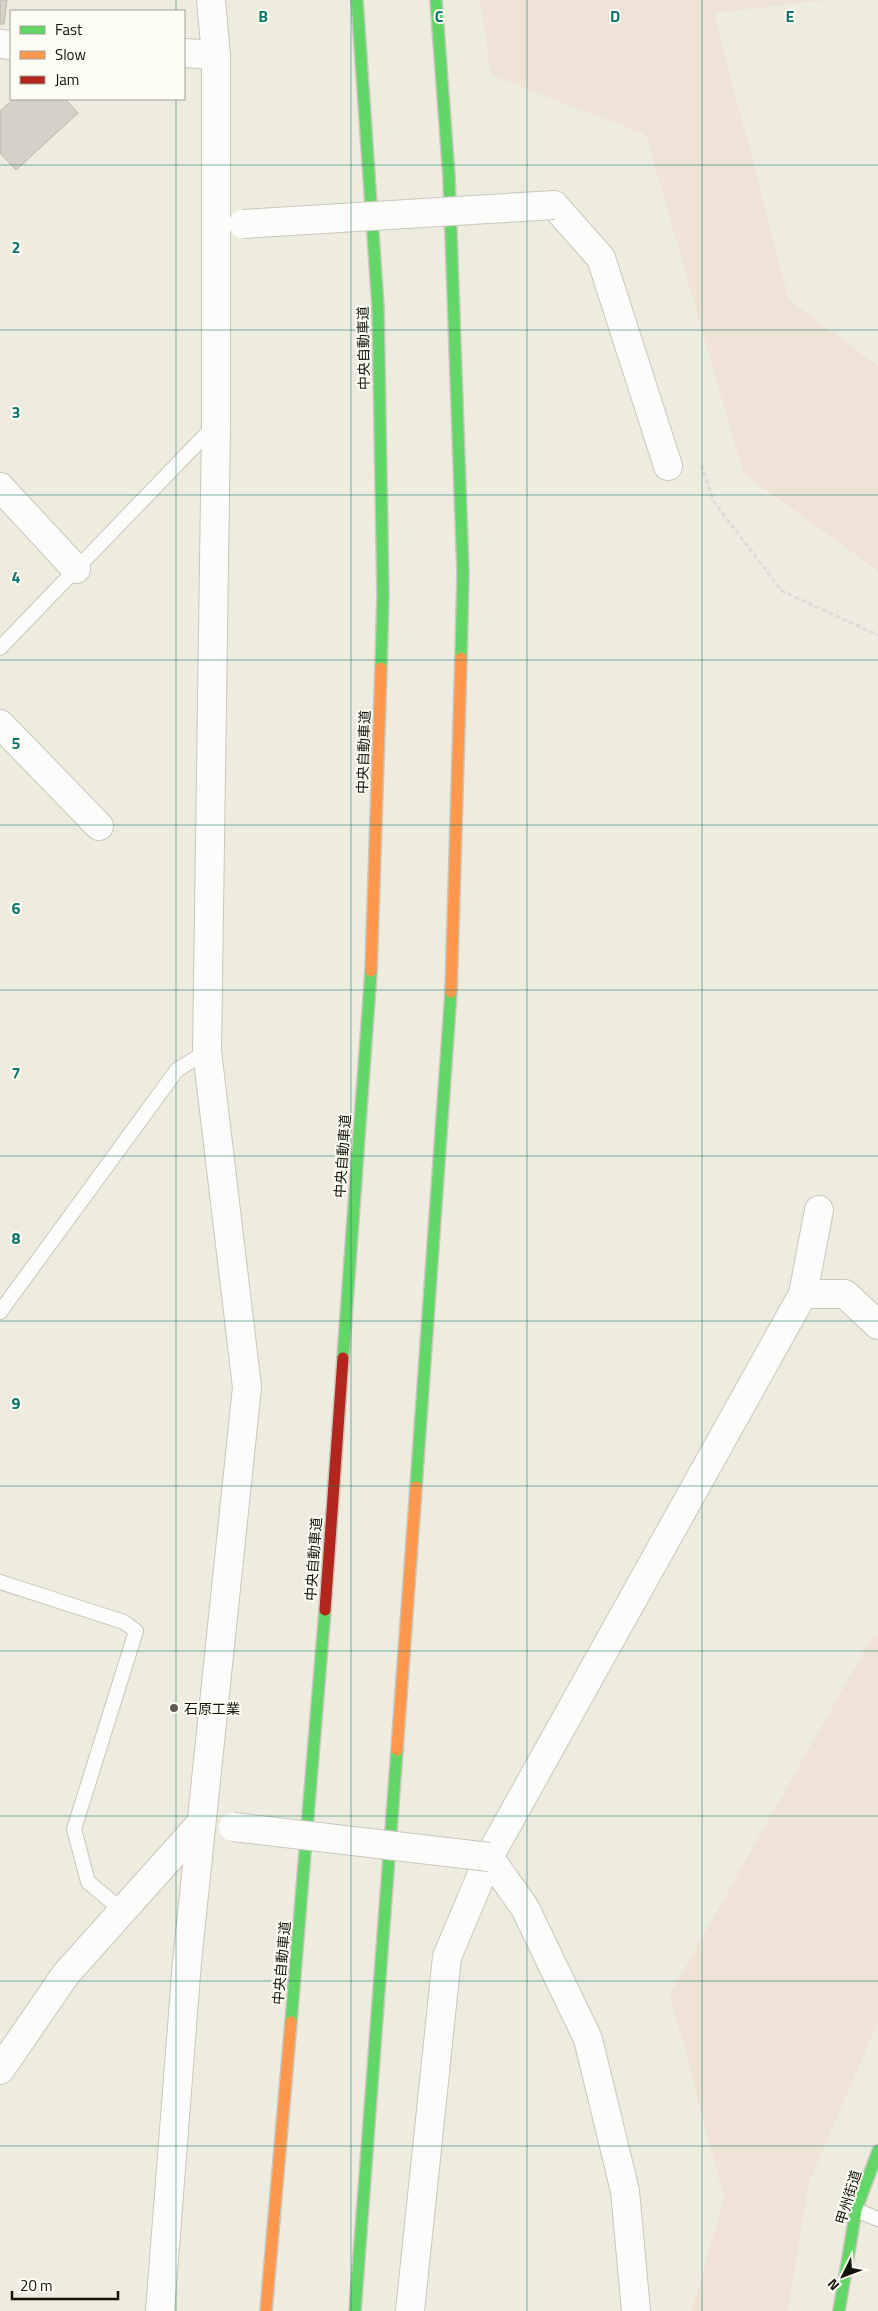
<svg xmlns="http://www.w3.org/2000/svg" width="878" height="2311" viewBox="0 0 878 2311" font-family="'Titillium Web','Noto Sans JP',sans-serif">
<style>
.green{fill:#efe2d7}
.building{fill:#d6d1c6;stroke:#b9b6ab}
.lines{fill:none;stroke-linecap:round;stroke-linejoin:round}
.lane-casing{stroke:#c8c7bc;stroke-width:16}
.street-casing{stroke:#c8c7bc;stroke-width:30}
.fast-casing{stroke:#c8c7bc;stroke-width:14}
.slow-casing{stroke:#c8c7bc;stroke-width:14}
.jam-casing{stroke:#c8c7bc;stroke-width:14}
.path{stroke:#dddcd8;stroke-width:3;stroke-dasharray:5 2.5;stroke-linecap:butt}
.lane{stroke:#fcfcfa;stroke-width:14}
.street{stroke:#fcfcfa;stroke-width:28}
.fast{stroke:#63d668;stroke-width:11}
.slow{stroke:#ff974d;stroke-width:11}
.jam{stroke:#b3261e;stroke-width:11}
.street-bridge-casing{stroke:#c8c7bc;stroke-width:30;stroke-linecap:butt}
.street-bridge{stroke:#fcfcfa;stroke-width:28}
.grid{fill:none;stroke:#0f766e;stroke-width:1;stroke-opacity:0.55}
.poi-dot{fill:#605e54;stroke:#fefdf3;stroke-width:2}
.labels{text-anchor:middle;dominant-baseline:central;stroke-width:4;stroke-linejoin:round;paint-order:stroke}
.street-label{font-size:14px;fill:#131209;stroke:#fefdf3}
.poi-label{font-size:14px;fill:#131209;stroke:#fefdf3;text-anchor:start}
.grid-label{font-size:16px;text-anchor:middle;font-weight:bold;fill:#0f766e;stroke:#fefdf3;stroke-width:4;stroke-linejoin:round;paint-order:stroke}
</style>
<rect width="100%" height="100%" fill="#eeecde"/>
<path class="green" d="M 480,0 L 828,0 L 714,13 L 789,300 L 878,366 L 878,571 L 743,473 L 646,135 L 491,75 Z
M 878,1634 L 878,2022 L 809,2182 L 788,2311 L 692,2311 L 724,2198 L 670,1994 L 872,1637 Z"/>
<path class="building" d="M 0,0 L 7,0 L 4,24 L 0,24 Z
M 14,99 L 65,99 L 78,113 L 16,170 L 0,153 L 0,111 Z"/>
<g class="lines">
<defs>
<path id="lane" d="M 0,648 L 215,425
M 0,1312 L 177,1070 L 207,1051
M 0,1582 L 124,1622 L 136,1631 L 74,1829 L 88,1882 L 122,1910
M 856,2210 L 878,2219"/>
<path id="street" d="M 0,44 L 11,45
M 184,53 L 216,55
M 554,205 L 601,258 L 668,466
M 0,487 L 76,569
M 0,724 L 99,826
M 803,1294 L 845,1294 L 878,1325
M 489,1857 L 525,1908 L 588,2039 L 625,2191 L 636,2311
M 0,2070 L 66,1974 L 201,1823
M 160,2311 L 187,1962 L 247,1387 L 207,1051 L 216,425 L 216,55 L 211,0
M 410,2311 L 447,1957 L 489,1857 L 803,1294 L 819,1210"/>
<path id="fast" d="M 357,0 L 378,307 L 383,595 L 381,668
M 436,0 L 449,177 L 463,573 L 461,658
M 343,1358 L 371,971
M 416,1487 L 451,992
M 291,2022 L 325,1610
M 355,2311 L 397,1750
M 839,2311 L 856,2210 L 878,2151"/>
<path id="slow" d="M 371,971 L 381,668
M 451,992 L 461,658
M 397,1750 L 416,1487
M 266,2311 L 291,2022"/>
<path id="jam" d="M 325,1610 L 343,1358"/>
</defs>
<use href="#lane" class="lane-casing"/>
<use href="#street" class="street-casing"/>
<use href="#fast" class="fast-casing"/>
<use href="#slow" class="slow-casing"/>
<use href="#jam" class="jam-casing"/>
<path class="path" d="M 701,465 L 714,502 L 782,591 L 878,635"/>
<use href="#lane" class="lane"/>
<use href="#street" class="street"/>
<use href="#fast" class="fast"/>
<use href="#slow" class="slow"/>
<use href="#jam" class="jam"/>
<defs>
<path id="street-bridge" d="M 243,224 L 554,205
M 233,1827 L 489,1857"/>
</defs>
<use href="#street-bridge" class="street-bridge-casing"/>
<use href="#street-bridge" class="street-bridge"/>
</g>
<path class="grid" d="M 176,0 L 176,11M 351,0 L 351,2311M 527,0 L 527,2311M 702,0 L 702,2311M 176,99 L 176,2311M 0,165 L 878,165M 0,330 L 878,330M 0,495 L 878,495M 0,660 L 878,660M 0,825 L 878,825M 0,990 L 878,990M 0,1156 L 878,1156M 0,1321 L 878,1321M 0,1486 L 878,1486M 0,1651 L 878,1651M 0,1816 L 878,1816M 0,1981 L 878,1981M 0,2146 L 878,2146"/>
<circle class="poi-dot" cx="174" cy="1708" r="5"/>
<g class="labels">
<g class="street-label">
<text transform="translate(363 348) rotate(-91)">中央自動車道</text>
<text transform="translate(363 752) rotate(-88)">中央自動車道</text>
<text transform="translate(342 1156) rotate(-86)">中央自動車道</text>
<text transform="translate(313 1559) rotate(-86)">中央自動車道</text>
<text transform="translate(281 1963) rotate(-85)">中央自動車道</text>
<text transform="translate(848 2197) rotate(-73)">甲州街道</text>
</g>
<g class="poi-label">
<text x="184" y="1708">石原工業</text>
</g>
</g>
<g class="grid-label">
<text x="263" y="22">B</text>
<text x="439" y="22">C</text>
<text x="615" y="22">D</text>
<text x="790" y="22">E</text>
<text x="16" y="253">2</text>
<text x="16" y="418">3</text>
<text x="16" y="583">4</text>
<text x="16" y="749">5</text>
<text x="16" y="914">6</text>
<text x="16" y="1079">7</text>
<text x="16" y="1244">8</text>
<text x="16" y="1409">9</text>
</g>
<rect x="10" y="10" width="175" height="90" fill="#fefdf3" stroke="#a09f95"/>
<rect x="20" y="26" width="25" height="8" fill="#63d668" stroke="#a09f95"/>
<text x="55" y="35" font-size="15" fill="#131209">Fast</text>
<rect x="20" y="51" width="25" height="8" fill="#ff974d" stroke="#a09f95"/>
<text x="55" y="60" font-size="15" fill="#131209">Slow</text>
<rect x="20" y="76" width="25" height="8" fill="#b3261e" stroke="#a09f95"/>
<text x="55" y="85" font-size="15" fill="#131209">Jam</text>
<g transform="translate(843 2276) rotate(228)" stroke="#fefdf3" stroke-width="4" paint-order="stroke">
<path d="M0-4L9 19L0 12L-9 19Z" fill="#131209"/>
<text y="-8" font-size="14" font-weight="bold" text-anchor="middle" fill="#131209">N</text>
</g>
<path d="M12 2291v8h106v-8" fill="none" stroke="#131209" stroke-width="2.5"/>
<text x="20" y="2291" font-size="15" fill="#131209" stroke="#fefdf3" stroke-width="4" paint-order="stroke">20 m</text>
</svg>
